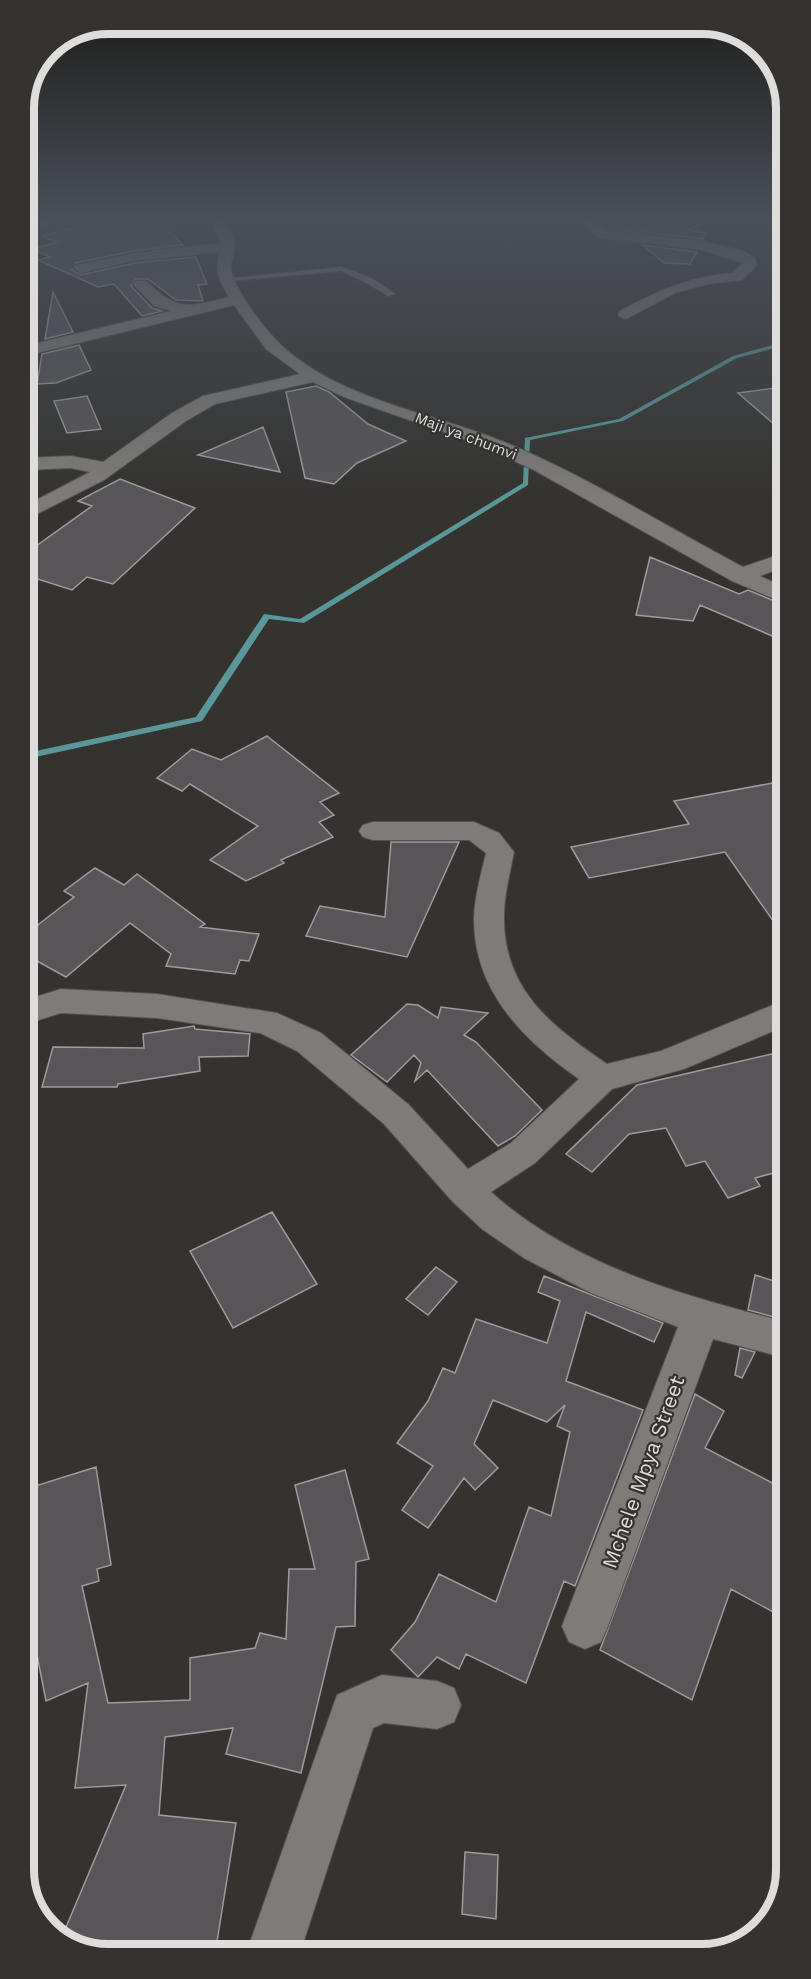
<svg xmlns="http://www.w3.org/2000/svg" width="811" height="1979" viewBox="0 0 811 1979" font-family="'Work Sans',sans-serif">
<style>
.lines{fill:none;stroke-linecap:round;stroke-linejoin:round}
.stream{fill:#5b979a;fill-rule:evenodd}
.building{fill:#575558;stroke:#9d9b9e;stroke-width:1.5}
.lane-casing{stroke:#52514f;stroke-width:2}
.street-casing{stroke:#52514f;stroke-width:2}
.lane{fill:#7e7c79;fill-rule:evenodd}
.street{fill:#7e7c79;fill-rule:evenodd}
.labels{text-anchor:middle;dominant-baseline:central;stroke-width:4.5;stroke-linejoin:round;paint-order:stroke}
.far-street-label{font-size:15px;fill:#dedddb;stroke:#343330}
.near-street-label{font-size:21px;fill:#dedddb;stroke:#343330}
.rim{fill:none;stroke:#dedddb;stroke-width:8}
</style>
<rect width="100%" height="100%" fill="#343330"/>
<g class="lines">
<path class="stream" d="M 783,342 L 783,346 L 737,358 L 623,421 L 530,440 L 528,485 L 304,623 L 269,619 L 202,721 L 26,759 L 26,753 L 196,717 L 264,614 L 300,619 L 523,483 L 525,438 L 619,419 L 733,356 Z"/>
</g>
<path class="building" d="M 97,222 L 154,222 L 157,227 L 163,226 L 183,245 L 134,251 L 76,263 L 72,270 L 81,275 L 134,263 L 196,257 L 207,284 L 198,285 L 203,301 L 176,300 L 148,279 L 136,279 L 131,286 L 152,308 L 162,311 L 142,316 L 114,284 L 98,287 L 38,260 L 50,257 L 32,249 L 58,242 L 41,236 Z
M 616,222 L 703,222 L 688,230 L 706,233 L 703,239 L 626,230 Z
M 643,245 L 697,252 L 690,264 L 664,263 Z
M 53,292 L 73,332 L 45,339 Z
M 79,345 L 91,370 L 56,383 L 37,384 L 42,354 Z
M 316,386 L 329,392 L 368,424 L 406,441 L 357,463 L 334,484 L 305,478 L 286,392 Z
M 783,387 L 783,432 L 738,393 Z
M 87,396 L 101,429 L 67,433 L 54,401 Z
M 263,427 L 280,472 L 198,455 Z
M 120,479 L 195,508 L 113,584 L 87,577 L 72,590 L 25,575 L 25,554 L 92,506 L 78,501 Z
M 650,557 L 739,594 L 748,590 L 784,605 L 784,641 L 700,605 L 693,621 L 636,615 Z
M 267,736 L 339,793 L 320,802 L 334,815 L 319,822 L 333,837 L 281,860 L 284,863 L 246,881 L 210,860 L 258,826 L 190,784 L 182,791 L 157,778 L 192,749 L 221,760 Z
M 784,781 L 785,938 L 725,852 L 589,878 L 571,847 L 689,824 L 674,801 Z
M 391,842 L 459,842 L 407,957 L 306,936 L 320,906 L 385,917 Z
M 95,868 L 124,885 L 137,874 L 205,924 L 200,927 L 259,934 L 249,961 L 240,960 L 235,974 L 166,966 L 171,954 L 130,923 L 66,977 L 26,955 L 26,934 L 74,897 L 64,891 Z
M 407,1004 L 418,1005 L 438,1018 L 441,1007 L 488,1013 L 464,1035 L 476,1042 L 542,1110 L 515,1136 L 498,1146 L 427,1070 L 415,1081 L 421,1063 L 414,1055 L 387,1082 L 351,1055 Z
M 194,1026 L 195,1029 L 250,1034 L 248,1056 L 199,1057 L 200,1071 L 118,1084 L 117,1087 L 42,1087 L 53,1047 L 144,1048 L 143,1034 Z
M 785,1051 L 785,1170 L 755,1178 L 760,1186 L 728,1198 L 705,1161 L 686,1166 L 666,1128 L 629,1134 L 592,1172 L 566,1154 L 637,1085 Z
M 272,1212 L 317,1284 L 233,1328 L 190,1251 Z
M 436,1267 L 457,1282 L 428,1315 L 406,1299 Z
M 755,1275 L 784,1284 L 774,1317 L 748,1310 Z
M 544,1276 L 663,1323 L 654,1342 L 586,1312 L 566,1381 L 643,1410 L 575,1586 L 564,1581 L 526,1683 L 466,1654 L 459,1669 L 437,1657 L 418,1677 L 391,1650 L 415,1622 L 439,1574 L 496,1602 L 529,1507 L 551,1516 L 570,1432 L 557,1426 L 565,1405 L 547,1422 L 493,1400 L 474,1444 L 498,1468 L 475,1490 L 464,1478 L 428,1528 L 402,1510 L 433,1466 L 397,1443 L 428,1401 L 443,1368 L 455,1373 L 476,1319 L 547,1343 L 560,1301 L 538,1292 Z
M 740,1348 L 755,1352 L 742,1378 L 735,1375 Z
M 695,1394 L 724,1411 L 705,1448 L 786,1490 L 786,1619 L 731,1589 L 692,1700 L 600,1650 Z
M 96,1467 L 111,1565 L 97,1569 L 99,1581 L 82,1586 L 108,1703 L 190,1700 L 190,1658 L 255,1648 L 260,1633 L 286,1639 L 289,1569 L 315,1569 L 295,1485 L 345,1470 L 369,1559 L 356,1562 L 355,1626 L 336,1627 L 301,1773 L 226,1754 L 233,1728 L 165,1737 L 159,1815 L 236,1823 L 215,1954 L 103,1955 L 61,1939 L 126,1785 L 75,1788 L 88,1683 L 46,1701 L 28,1609 L 27,1505 L 34,1503 L 32,1487 Z
M 465,1852 L 498,1855 L 496,1919 L 462,1914 Z"/>
<g class="lines">
<defs>
<path id="lane" d="M 342,267 L 373,279 L 395,294 L 388,296 L 367,283 L 341,271 L 227,281 L 223,279 Z"/>
<path id="street" d="M 24,222 L 50,222 L 48,225 L 24,230 Z
M 212,222 L 226,222 C 231,230 236,241 234,252 C 234,256 231,260 231,265 C 230,284 263,327 277,341 C 337,401 434,412 509,444 C 590,478 665,526 743,567 L 784,553 L 784,567 L 760,576 L 784,587 L 784,603 L 732,581 L 532,469 L 469,441 L 344,397 L 313,382 L 215,404 L 186,421 L 104,480 L 25,520 L 25,506 L 90,472 L 71,468 L 25,470 L 25,458 L 71,456 L 103,462 L 172,413 L 203,396 L 300,374 L 266,349 L 234,305 L 25,356 L 25,346 L 171,311 L 154,306 L 136,287 L 133,284 L 136,281 L 146,281 C 178,312 188,307 229,297 C 219,281 214,270 220,252 L 134,261 L 81,273 L 73,268 L 76,265 L 134,253 L 220,243 Z
M 581,222 L 596,222 L 606,230 L 702,241 L 744,251 L 755,258 L 757,265 L 742,280 L 708,284 L 675,293 L 626,319 L 620,317 L 618,314 L 620,311 C 657,291 690,276 733,273 L 743,263 L 702,250 L 597,237 Z
M 373,822 L 474,822 L 499,833 L 514,852 C 510,873 504,895 504,916 C 503,989 551,1026 607,1064 L 661,1051 L 785,1000 L 785,1026 L 684,1069 L 612,1089 L 535,1163 L 491,1192 C 572,1265 683,1296 786,1322 L 786,1358 L 713,1339 L 608,1626 L 601,1642 L 585,1649 L 569,1642 L 562,1626 L 678,1327 L 591,1293 L 524,1258 L 482,1229 L 452,1201 L 384,1124 L 297,1051 L 260,1033 L 157,1018 L 61,1013 L 26,1024 L 26,1000 L 61,989 L 157,994 L 277,1013 L 321,1033 L 408,1104 L 468,1169 L 511,1143 L 579,1079 C 523,1040 473,990 474,917 C 475,895 481,874 486,853 L 469,840 L 373,840 L 363,837 L 359,831 L 363,825 Z
M 382,1675 L 437,1681 L 454,1688 L 461,1705 L 454,1722 L 437,1729 L 384,1723 L 373,1728 L 300,1953 L 246,1954 L 337,1695 Z"/>
</defs>
<use href="#lane" class="lane-casing"/>
<use href="#street" class="street-casing"/>
<use href="#lane" class="lane"/>
<use href="#street" class="street"/>
</g>
<linearGradient id="sky" x2="0" y2="1"><stop stop-color="#1d1c1a"/><stop offset="0.44" stop-color="#4a5059"/><stop offset="1" stop-color="#4a5059" stop-opacity="0"/></linearGradient>
<rect width="811" height="499" fill="url(#sky)"/>
<g class="labels">
<g class="far-street-label">
<text transform="translate(466 436) rotate(21)">Maji ya chumvi</text>
</g>
<g class="near-street-label">
<text transform="translate(643 1472) rotate(-70)">Mchele Mpya Street</text>
</g>
</g>
<path d="M0 0H811V1979H0ZM108 34H702A74 74 0 0 1 776 108V1870A74 74 0 0 1 702 1944H108A74 74 0 0 1 34 1870V108A74 74 0 0 1 108 34Z" fill="#343330" fill-rule="evenodd"/>
<path class="rim" d="M108 34H702A74 74 0 0 1 776 108V1870A74 74 0 0 1 702 1944H108A74 74 0 0 1 34 1870V108A74 74 0 0 1 108 34Z"/>
</svg>
